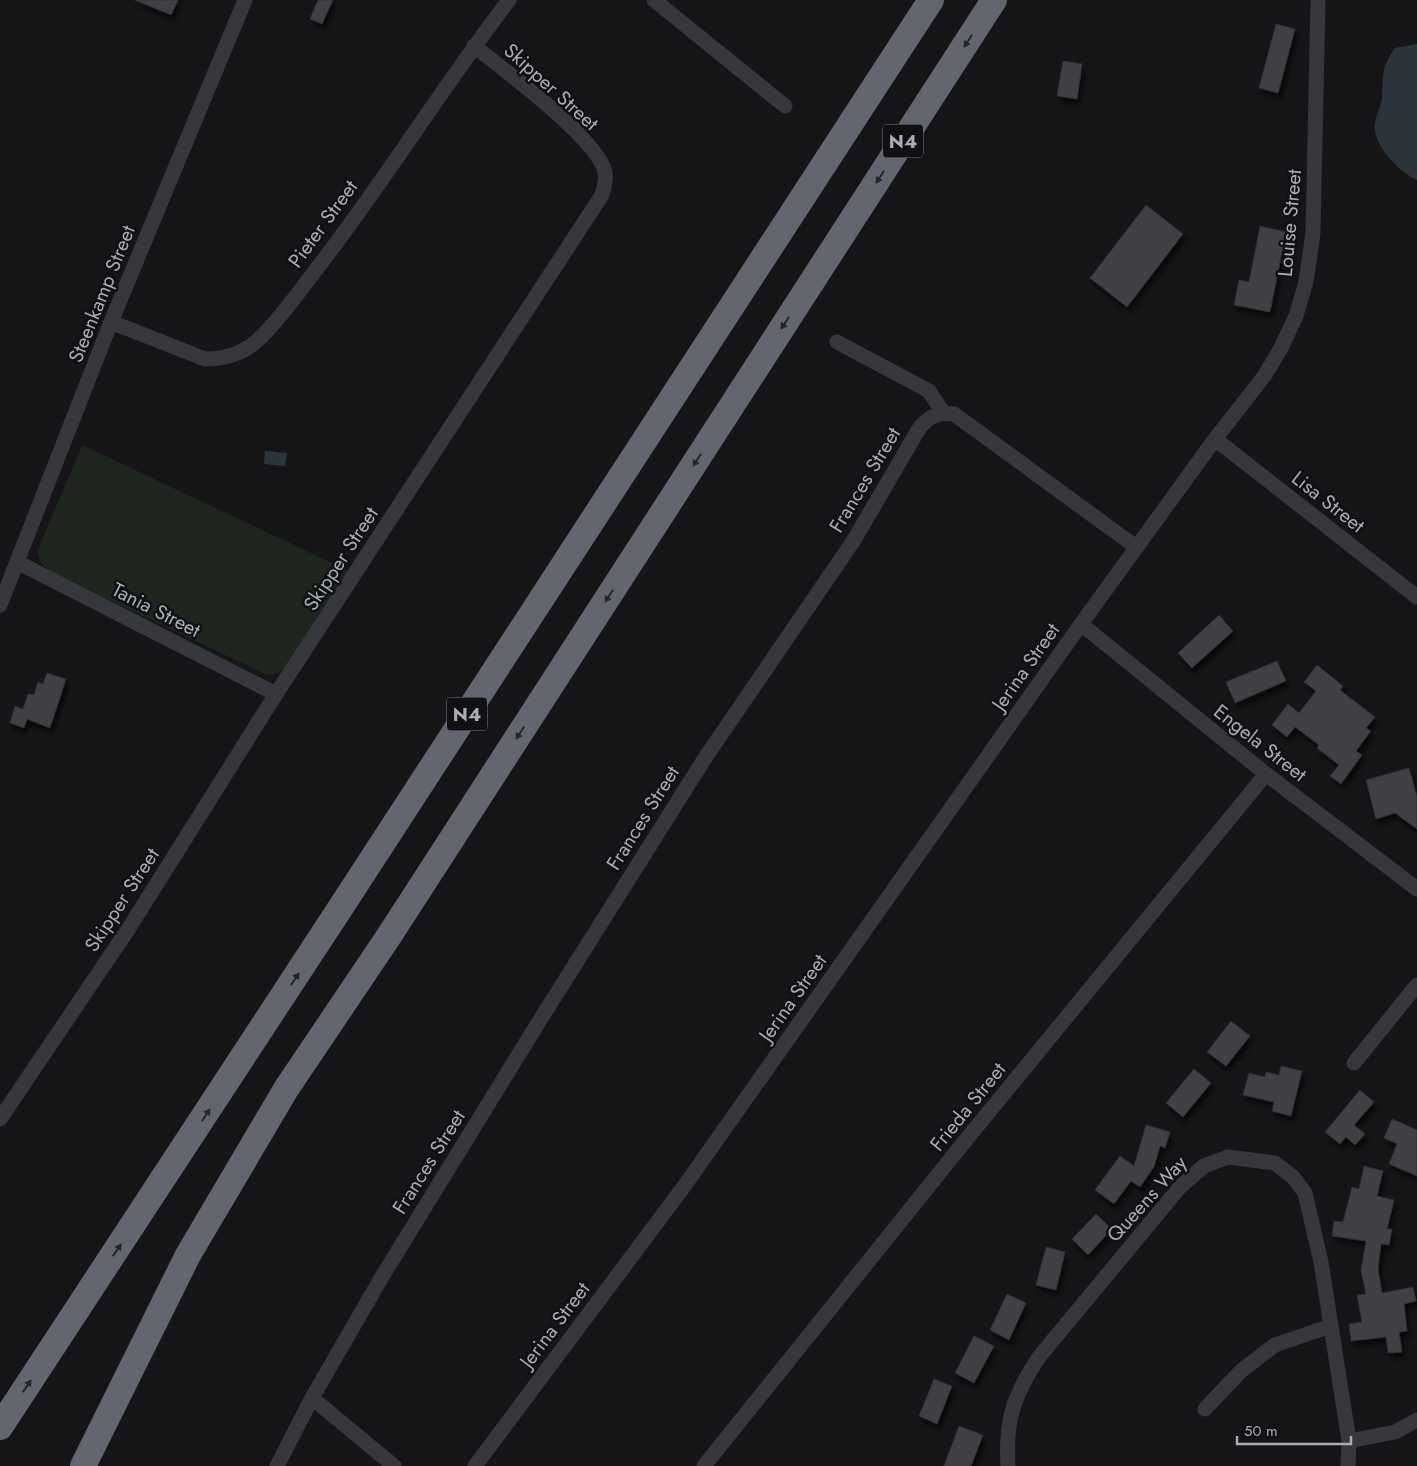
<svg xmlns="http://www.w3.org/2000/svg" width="1417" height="1466" viewBox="0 0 1417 1466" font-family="Jost,sans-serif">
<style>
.green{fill:#1e261f}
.water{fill:#2c353c}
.building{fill:#404145;stroke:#303034;filter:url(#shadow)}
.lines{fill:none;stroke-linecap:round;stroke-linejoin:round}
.street{stroke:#37383d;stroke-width:15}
.highway{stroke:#63666e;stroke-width:26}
.oneway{fill:#26262a}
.labels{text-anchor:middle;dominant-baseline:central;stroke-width:5;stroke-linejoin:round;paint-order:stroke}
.shield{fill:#111113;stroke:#7b7e86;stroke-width:1}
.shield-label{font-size:19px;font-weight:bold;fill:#a8adb8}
.street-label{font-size:20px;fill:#a8adb8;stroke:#111113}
</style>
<defs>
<filter id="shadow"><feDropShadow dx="3" dy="5.5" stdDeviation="2.5" flood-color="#0009"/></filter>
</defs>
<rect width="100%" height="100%" fill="#161618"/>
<path class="green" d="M 82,445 L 347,570 L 286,667 L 277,673 L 267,675 L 54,574 L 41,563 L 37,552 Z"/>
<path class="water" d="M 1417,44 L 1417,180 C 1400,172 1379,151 1375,132 C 1373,120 1380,110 1382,98 C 1384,75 1380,69 1395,48 Z
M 265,451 L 287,453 L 285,466 L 264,464 Z"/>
<path class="building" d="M 135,0 L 178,0 L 171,15 Z
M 318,0 L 333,0 L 322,24 L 310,19 Z
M 1276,24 L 1295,29 L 1278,93 L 1259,88 Z
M 1063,61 L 1082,64 L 1077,99 L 1057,96 Z
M 1146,205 L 1183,234 L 1127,307 L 1090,278 Z
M 1260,226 L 1286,232 L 1270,312 L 1234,305 L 1239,280 L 1249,282 Z
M 1219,615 L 1233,631 L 1192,668 L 1178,653 Z
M 1277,661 L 1286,681 L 1235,703 L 1226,682 Z
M 1317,665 L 1343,686 L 1340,690 L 1375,717 L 1366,728 L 1371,731 L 1356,751 L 1362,755 L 1341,784 L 1330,776 L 1339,765 L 1317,748 L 1319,745 L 1295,727 L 1287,737 L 1272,725 L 1288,704 L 1299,713 L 1316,691 L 1304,682 Z
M 47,673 L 66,679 L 50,728 L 27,719 L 24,728 L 10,723 L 15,706 L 23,709 L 28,694 L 34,695 L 38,682 L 43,684 Z
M 1409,768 L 1417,797 L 1417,829 L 1395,813 L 1376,819 L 1366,780 Z
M 1231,1021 L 1250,1036 L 1226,1066 L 1207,1052 Z
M 1281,1066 L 1302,1071 L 1291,1116 L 1272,1111 L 1274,1102 L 1243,1095 L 1249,1073 L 1265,1077 L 1266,1072 L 1279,1075 Z
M 1194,1069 L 1211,1083 L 1183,1117 L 1166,1103 Z
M 1360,1090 L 1374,1102 L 1354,1125 L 1365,1134 L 1355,1145 L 1346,1137 L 1340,1144 L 1325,1132 Z
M 1392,1119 L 1417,1130 L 1417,1176 L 1389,1164 L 1397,1144 L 1384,1138 Z
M 1146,1125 L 1170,1132 L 1165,1148 L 1160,1146 L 1154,1167 L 1140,1187 L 1131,1181 L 1114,1204 L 1095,1190 L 1120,1156 L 1134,1166 Z
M 1364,1166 L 1383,1171 L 1377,1196 L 1394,1200 L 1387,1229 L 1392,1229 L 1389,1245 L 1381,1244 L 1378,1269 L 1382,1293 L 1413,1287 L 1416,1301 L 1404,1304 L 1407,1331 L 1399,1332 L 1402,1352 L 1388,1353 L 1386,1337 L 1351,1341 L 1349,1324 L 1362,1322 L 1357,1295 L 1366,1294 L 1361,1271 L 1366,1241 L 1332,1236 L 1334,1221 L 1343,1222 L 1352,1187 L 1359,1189 Z
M 1096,1214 L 1112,1229 L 1088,1255 L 1072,1239 Z
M 1046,1247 L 1065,1252 L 1056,1290 L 1036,1285 Z
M 1007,1294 L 1026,1303 L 1009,1340 L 990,1330 Z
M 974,1336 L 994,1346 L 974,1383 L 955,1373 Z
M 934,1379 L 952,1386 L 937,1424 L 919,1416 Z
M 959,1426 L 983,1435 L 971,1466 L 944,1466 Z"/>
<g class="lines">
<path class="street" d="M 654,0 L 785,106
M 111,322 L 205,359 C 226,359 245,353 260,338 C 283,316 302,287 322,262 C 387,177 444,85 509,0
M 837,342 L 929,391 L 943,412
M 1215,439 L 1417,597
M 17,562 L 276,694
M 0,605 L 111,322 L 245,0
M 1081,624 L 1266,774 L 1417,889
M 1354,1063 L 1417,985
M 0,1119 L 129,928 L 276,694 L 602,195 C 604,187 607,180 605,172 C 598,139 503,69 474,46
M 312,1398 L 394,1466
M 1205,1409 L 1241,1371 L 1275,1345 L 1331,1326
M 1349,1441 L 1395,1432 L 1417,1420
M 277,1466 L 312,1398 L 380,1280 L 535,1028 L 705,758 L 854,540 L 920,427 C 930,416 938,412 954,414 L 1136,547
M 475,1466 L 685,1185 L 1081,624 L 1215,439 L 1265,375 L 1281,348 L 1296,316 L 1306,282 L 1313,233 L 1318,0
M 704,1466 L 965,1141 L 1266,774
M 1008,1466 C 1005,1420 1014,1395 1039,1357 L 1180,1187 L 1204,1166 L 1228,1157 L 1275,1163 L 1293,1177 L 1305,1193 L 1321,1262 L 1349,1441 L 1348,1466"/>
<path class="highway" d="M 0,1427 L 339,910 L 931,0
M 83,1466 L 188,1255 L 286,1089 L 389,936 L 994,0"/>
</g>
<defs><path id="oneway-solid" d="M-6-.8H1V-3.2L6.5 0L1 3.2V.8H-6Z" transform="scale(1.25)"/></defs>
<g class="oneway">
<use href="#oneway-solid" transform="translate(968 41) rotate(123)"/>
<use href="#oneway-solid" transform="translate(880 177) rotate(123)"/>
<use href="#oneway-solid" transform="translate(785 323) rotate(123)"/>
<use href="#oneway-solid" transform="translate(697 460) rotate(123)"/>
<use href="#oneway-solid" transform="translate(609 596) rotate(123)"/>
<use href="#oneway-solid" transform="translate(520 733) rotate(123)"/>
<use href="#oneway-solid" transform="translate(295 979) rotate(-57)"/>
<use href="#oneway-solid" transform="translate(206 1115) rotate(-57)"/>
<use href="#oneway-solid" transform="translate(117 1250) rotate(-56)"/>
<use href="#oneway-solid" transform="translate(27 1386) rotate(-56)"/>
</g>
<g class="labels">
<g class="shield">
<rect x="883" y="124.5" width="40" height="33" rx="4"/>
<rect x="447" y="697.5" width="40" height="33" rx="4"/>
</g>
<g class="shield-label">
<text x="903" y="141">N4</text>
<text x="467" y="714">N4</text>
</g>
<g class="street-label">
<text transform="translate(551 87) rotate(42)">Skipper Street</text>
<text transform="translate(1290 223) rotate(-85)">Louise Street</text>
<text transform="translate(323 224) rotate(-54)">Pieter Street</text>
<text transform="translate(102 294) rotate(-68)">Steenkamp Street</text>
<text transform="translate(865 480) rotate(-59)">Frances Street</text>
<text transform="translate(1328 502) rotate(38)">Lisa Street</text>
<text transform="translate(341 559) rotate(-57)">Skipper Street</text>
<text transform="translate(156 610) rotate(27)">Tania Street</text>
<text transform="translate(1026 667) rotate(-55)">Jerina Street</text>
<text transform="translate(1260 743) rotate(38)">Engela Street</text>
<text transform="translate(643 818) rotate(-58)">Frances Street</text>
<text transform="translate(122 900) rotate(-57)">Skipper Street</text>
<text transform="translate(793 998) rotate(-55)">Jerina Street</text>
<text transform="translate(968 1107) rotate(-51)">Frieda Street</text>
<text transform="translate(429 1162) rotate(-58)">Frances Street</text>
<text transform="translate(1147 1199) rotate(-48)">Queens Way</text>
<text transform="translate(555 1325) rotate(-53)">Jerina Street</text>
</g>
</g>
<path d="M1237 1436v8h114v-8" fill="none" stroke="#a8adb8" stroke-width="2.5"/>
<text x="1244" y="1436" font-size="15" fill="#a8adb8" stroke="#111113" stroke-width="4" paint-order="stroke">50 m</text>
</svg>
